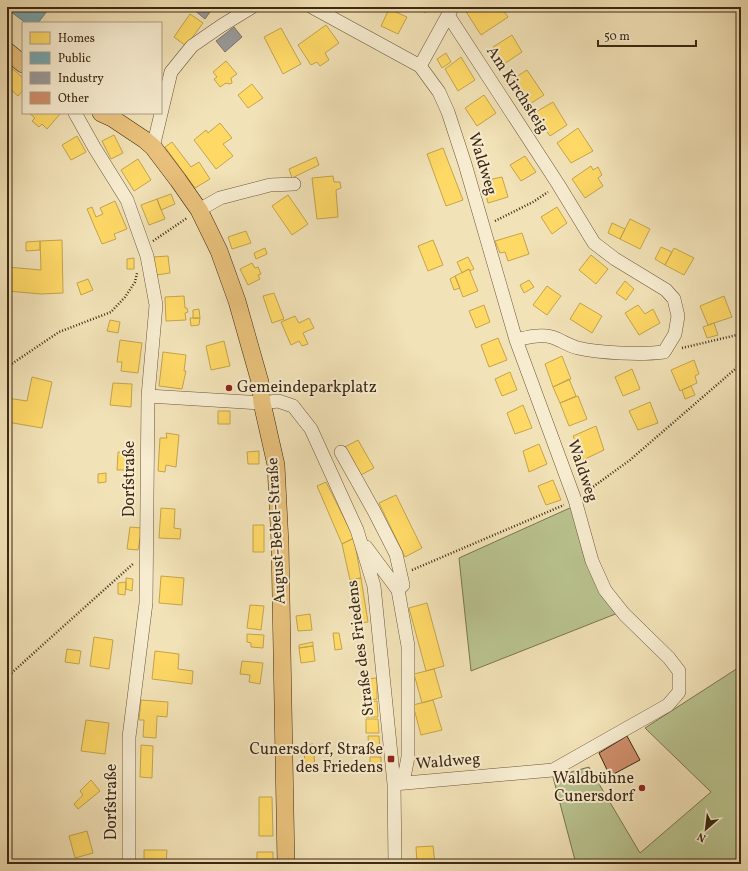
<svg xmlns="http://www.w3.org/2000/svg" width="748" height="871" viewBox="0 0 748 871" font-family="Vollkorn,serif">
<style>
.green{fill:#b9c38f;stroke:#7a7650}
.homes{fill:#ffd966;stroke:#c4a44d}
.public{fill:#76a5af;stroke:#658080}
.industry{fill:#999;stroke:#7d7770}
.building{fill:#ce8e6b;stroke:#3c2812}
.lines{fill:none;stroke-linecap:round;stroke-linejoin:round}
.minor-casing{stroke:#6a563b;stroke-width:14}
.major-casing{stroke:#3c2812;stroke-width:18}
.path{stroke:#3c2812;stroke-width:2.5;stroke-dasharray:1 2;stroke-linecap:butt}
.minor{stroke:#f7ecd0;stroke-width:13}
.major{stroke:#e9c17c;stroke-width:17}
.poi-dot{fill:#8f2418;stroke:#f7ecd0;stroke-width:1.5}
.labels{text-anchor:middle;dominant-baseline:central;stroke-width:4;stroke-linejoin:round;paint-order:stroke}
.street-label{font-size:16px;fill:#3c2812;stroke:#f7ecd0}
.poi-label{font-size:16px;fill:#3c2812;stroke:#f7ecd0;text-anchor:end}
</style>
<rect width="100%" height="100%" fill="#f2e2b7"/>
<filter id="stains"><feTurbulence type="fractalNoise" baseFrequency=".005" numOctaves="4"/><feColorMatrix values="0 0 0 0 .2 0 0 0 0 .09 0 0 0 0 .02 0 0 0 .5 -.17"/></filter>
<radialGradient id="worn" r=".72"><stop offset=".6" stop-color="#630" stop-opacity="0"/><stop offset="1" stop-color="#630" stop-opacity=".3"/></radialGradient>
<path class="green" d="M 572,507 L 618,613 L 471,671 L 459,558 Z
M 741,666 L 741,864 L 576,864 L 553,777 L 589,767 L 640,853 L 711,792 L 645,728 Z"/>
<path class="homes" d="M 418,7 L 428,7 L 425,13 Z
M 463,7 L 501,7 L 508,17 L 481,35 Z
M 389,9 L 407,17 L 398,34 L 381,26 Z
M 190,14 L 203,23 L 186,46 L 174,37 Z
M 326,25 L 339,43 L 325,53 L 329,60 L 320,66 L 317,62 L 311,65 L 298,45 Z
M 281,28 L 301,64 L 283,74 L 264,37 Z
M 512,35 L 522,52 L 504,64 L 493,47 Z
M 446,53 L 451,62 L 442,68 L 437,59 Z
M 461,57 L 475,80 L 458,91 L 445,69 Z
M 226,61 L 237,74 L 231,78 L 232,83 L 229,84 L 226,83 L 220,87 L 214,79 L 217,77 L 213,72 Z
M 13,69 L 23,78 L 23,90 L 18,96 L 7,86 L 7,77 Z
M 527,70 L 544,95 L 525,107 L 508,82 Z
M 252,84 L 263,98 L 248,108 L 238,95 Z
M 484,95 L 496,113 L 477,126 L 465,108 Z
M 553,102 L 567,125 L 550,136 L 534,113 Z
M 29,113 L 58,113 L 60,114 L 47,129 L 42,124 L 39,127 L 32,121 L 35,118 Z
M 220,123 L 232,138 L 223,144 L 233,156 L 216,169 L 194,140 L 206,130 L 208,133 Z
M 578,128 L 593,151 L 571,163 L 557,143 Z
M 114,135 L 123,153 L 111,159 L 102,141 Z
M 77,136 L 86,152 L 71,160 L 62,145 Z
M 172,142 L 191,167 L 199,162 L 210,179 L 195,188 L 165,147 Z
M 443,148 L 463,200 L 446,206 L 427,154 Z
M 525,156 L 536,172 L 521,181 L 510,165 Z
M 316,157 L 319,165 L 292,178 L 289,169 Z
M 138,159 L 151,180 L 134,191 L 121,170 Z
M 591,166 L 593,170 L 598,167 L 602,175 L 598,178 L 603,186 L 585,198 L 572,179 Z
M 333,176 L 334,182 L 340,182 L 341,188 L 336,190 L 338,217 L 317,219 L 312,178 Z
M 502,177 L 508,197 L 488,203 L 483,181 Z
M 171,194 L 175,204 L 161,210 L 157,199 Z
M 288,195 L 308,224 L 292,235 L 272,206 Z
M 157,199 L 165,219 L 149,225 L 141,205 Z
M 115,201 L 127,229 L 114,234 L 116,239 L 102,244 L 87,209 L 92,207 L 96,217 L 103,214 L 100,208 Z
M 557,207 L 567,223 L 552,234 L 541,217 Z
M 630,219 L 650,229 L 640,249 L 620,239 Z
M 612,223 L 625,229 L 620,239 L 608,233 Z
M 246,231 L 251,243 L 232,249 L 228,237 Z
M 522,233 L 529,254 L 508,261 L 505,252 L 500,253 L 495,241 Z
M 62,240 L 63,293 L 41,294 L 7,291 L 7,267 L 41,270 L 40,241 Z
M 433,240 L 443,265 L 428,271 L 418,246 Z
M 40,241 L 40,250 L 26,251 L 26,242 Z
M 661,247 L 672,252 L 665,265 L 655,259 Z
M 265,248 L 267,254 L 256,259 L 254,253 Z
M 674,248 L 694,258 L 684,275 L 665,265 Z
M 591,255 L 608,269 L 596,284 L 579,270 Z
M 168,256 L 170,273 L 156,275 L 153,257 Z
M 468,257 L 474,269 L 470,271 L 469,269 L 462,273 L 457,262 Z
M 134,258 L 134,269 L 127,269 L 127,259 Z
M 252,263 L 255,268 L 258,267 L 261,274 L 258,275 L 260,279 L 248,285 L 240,269 Z
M 469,269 L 478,291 L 463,297 L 455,276 Z
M 455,276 L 460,288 L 454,290 L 450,279 Z
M 88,279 L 93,290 L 81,295 L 77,283 Z
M 529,280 L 534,287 L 524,293 L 520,285 Z
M 625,281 L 634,289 L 626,300 L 616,293 Z
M 547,286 L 561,296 L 547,315 L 533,305 Z
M 274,293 L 284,319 L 272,323 L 263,296 Z
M 184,296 L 185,308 L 187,308 L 188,312 L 185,313 L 186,320 L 166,321 L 165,297 Z
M 724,296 L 732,317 L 708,325 L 700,306 Z
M 580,303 L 602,316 L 592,333 L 570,319 Z
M 484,305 L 490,322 L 476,328 L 469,311 Z
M 638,305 L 645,314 L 653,309 L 660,323 L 639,335 L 625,313 Z
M 199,309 L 200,318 L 193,318 L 193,310 Z
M 295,316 L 299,323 L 309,318 L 314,328 L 303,333 L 308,344 L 302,346 L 299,341 L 291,345 L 281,322 Z
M 190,318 L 200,318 L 199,325 L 191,326 Z
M 110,320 L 120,322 L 118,333 L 107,331 Z
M 714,323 L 718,335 L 707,338 L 703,327 Z
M 498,338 L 507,360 L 489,367 L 481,345 Z
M 120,340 L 142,343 L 138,373 L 121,371 L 122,362 L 117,362 Z
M 224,341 L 230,366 L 211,370 L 206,346 Z
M 163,352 L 186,355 L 184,371 L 186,371 L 182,389 L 159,386 Z
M 562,356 L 571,379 L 553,387 L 545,364 Z
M 694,360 L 699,374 L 695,376 L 697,383 L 680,391 L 671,370 Z
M 632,369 L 640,389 L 623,396 L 615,377 Z
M 510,372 L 517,390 L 502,396 L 495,379 Z
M 32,377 L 52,382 L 42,428 L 7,422 L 7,398 L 27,401 Z
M 569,379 L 576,396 L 560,403 L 553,387 Z
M 113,383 L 132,384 L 131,407 L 110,405 Z
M 691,386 L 695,395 L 685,399 L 682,390 Z
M 578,396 L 587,419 L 569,426 L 560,403 Z
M 650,402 L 658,423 L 638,430 L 629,411 Z
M 523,405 L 532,428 L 515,434 L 507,413 Z
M 218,411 L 230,411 L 230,424 L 218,424 Z
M 596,426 L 604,450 L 583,460 L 573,436 Z
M 166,433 L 179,435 L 176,467 L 166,465 L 165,472 L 158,471 L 160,438 L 167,438 Z
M 358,440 L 374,468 L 357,477 L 341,449 Z
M 539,444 L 547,464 L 529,472 L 523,451 Z
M 259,451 L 259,464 L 248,464 L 247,452 Z
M 118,452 L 132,453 L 131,470 L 117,470 Z
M 106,473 L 106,482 L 98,483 L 98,474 Z
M 553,480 L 561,500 L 546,505 L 538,486 Z
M 326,482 L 354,538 L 342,544 L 317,486 Z
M 396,495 L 422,548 L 405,557 L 379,503 Z
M 161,508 L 175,509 L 174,528 L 181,529 L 180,539 L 159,538 Z
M 253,525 L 264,525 L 264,552 L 253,552 Z
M 130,527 L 142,528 L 138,550 L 127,549 Z
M 354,538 L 361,578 L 350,580 L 342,544 Z
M 161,576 L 184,578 L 182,605 L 159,603 Z
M 126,578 L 133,579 L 132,591 L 126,589 Z
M 361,578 L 368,622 L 357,623 L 350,580 Z
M 126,582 L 125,595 L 118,594 L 118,583 Z
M 427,603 L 444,666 L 426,671 L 409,608 Z
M 250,605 L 264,606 L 261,630 L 247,628 Z
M 310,614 L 312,630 L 298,631 L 296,616 Z
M 333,633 L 339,633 L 342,649 L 335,650 Z
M 247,634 L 264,635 L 263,648 L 251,647 L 251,643 L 247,642 Z
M 94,637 L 113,640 L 109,669 L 90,666 Z
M 313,642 L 313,646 L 299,648 L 299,645 Z
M 313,646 L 315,661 L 301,663 L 299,648 Z
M 67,649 L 81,651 L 79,664 L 65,662 Z
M 155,651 L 179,654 L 178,669 L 193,671 L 192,684 L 152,679 Z
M 242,661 L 263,663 L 260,684 L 249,682 L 250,675 L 240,674 Z
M 434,669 L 442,697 L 422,703 L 414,674 Z
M 377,678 L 377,699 L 365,700 L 364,679 Z
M 141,700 L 168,702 L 167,717 L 157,716 L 156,738 L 143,737 L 144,720 L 139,720 Z
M 433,700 L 442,730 L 421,735 L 413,705 Z
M 377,701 L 378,717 L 365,717 L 365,702 Z
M 366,719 L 378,719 L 379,733 L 366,733 Z
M 86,720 L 109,723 L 105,754 L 81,751 Z
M 368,736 L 379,736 L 380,754 L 369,754 Z
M 313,744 L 315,767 L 305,768 L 304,745 Z
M 141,745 L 153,746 L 152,778 L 140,777 Z
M 370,757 L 381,757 L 381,770 L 370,770 Z
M 91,780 L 100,791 L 78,809 L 74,804 L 83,795 L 80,791 Z
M 259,797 L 272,797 L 273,836 L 259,836 Z
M 87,831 L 93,853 L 75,858 L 69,836 Z
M 433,846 L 435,864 L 417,864 L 416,847 Z
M 144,850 L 167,850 L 166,864 L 144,864 Z
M 257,852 L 273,852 L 273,864 L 257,864 Z"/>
<path class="public" d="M 7,7 L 42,7 L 47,11 L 38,23 L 26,23 L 7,9 Z"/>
<path class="industry" d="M 194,7 L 212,7 L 213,8 L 205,19 L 193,9 Z
M 234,27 L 242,37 L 225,52 L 216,41 Z"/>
<path class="building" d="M 627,736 L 640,760 L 610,776 L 599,753 Z"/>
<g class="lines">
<defs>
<path id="minor" d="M 312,7 L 420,66 L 439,92 L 448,112 L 465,164 L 516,340 L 575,500 L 592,561 L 605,590 L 624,614 L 669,658 L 679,671 L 679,692 L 668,705 L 553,770 L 394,784
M 448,15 L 558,184 L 594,243 L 615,259 L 666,290 L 674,299 L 678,316 L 675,334 L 664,352 C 641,355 599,353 578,348 C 569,346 561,340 552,337 C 540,334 528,337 516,340
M 420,66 L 452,8
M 75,113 L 94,147 L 127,200 L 147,256 L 156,305 L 148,396 L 146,603 L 129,737 L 129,864
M 153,147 L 171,72 L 192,46 L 221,26 L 252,7
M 199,210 L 220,198 L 270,185 L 294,184
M 148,396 L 262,403 L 278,401 L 293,406 L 311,429 L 357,530 L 374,586 L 394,784 L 395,864
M 341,452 L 374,511 L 396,554 L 403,585 L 398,590
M 366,547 L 398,590 L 408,646 L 408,757 L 403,783"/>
<path id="major" d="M 7,51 L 23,64
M 101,113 L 112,118 L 145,140 L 153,147 L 178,180 L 199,210 L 219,251 L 237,301 L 260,382 L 262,403 L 276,465 L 280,544 L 286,864"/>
</defs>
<use href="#minor" class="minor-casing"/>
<use href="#major" class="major-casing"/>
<path class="path" d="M 495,221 L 533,202 L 548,192
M 153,241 L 187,218
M 682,348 L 741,334
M 7,367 L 59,332 L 111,312 L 125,297 L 135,282 L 137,273
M 586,492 L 630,460 L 741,364
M 412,570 L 564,505
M 7,677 L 134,563"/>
<use href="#minor" class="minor"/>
<use href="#major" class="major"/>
</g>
<g class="poi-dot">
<circle cx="229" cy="388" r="4"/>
<rect x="387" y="755" width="8" height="8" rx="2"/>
<circle cx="642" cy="788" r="4"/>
</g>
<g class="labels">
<g class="street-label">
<text transform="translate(517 90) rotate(57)">Am Kirchsteig</text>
<text transform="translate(482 164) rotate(73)">Waldweg</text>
<text transform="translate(582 471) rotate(71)">Waldweg</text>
<text transform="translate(130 479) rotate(-90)">Dorfstraße</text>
<text transform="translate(277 531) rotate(-93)">August-Bebel-Straße</text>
<text transform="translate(361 648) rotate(-97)">Straße des Friedens</text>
<text transform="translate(448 762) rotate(-5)">Waldweg</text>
<text transform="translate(112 802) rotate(-90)">Dorfstraße</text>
</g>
<g class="poi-label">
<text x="237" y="388" text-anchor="start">Gemeindeparkplatz</text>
<text x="383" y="750">Cunersdorf, Straße<tspan x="383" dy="18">des Friedens</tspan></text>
<text x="634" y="779">Waldbühne<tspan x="634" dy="18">Cunersdorf</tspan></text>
</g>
</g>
<rect width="748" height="871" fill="none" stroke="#f2e2b7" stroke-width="24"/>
<rect x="8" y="8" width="732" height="855" fill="none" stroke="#3c2812" stroke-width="2"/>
<rect x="12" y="12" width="724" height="847" fill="none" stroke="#3c2812"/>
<rect x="22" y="22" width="140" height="92" fill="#f7ecd0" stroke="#ac9e84"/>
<rect x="30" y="32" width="20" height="12" fill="#ffd966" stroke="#ac9e84"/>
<text x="58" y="42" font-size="12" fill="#3c2812">Homes</text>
<rect x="30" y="52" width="20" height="12" fill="#76a5af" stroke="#ac9e84"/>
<text x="58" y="62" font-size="12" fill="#3c2812">Public</text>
<rect x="30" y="72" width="20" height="12" fill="#999999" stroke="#ac9e84"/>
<text x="58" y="82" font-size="12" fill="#3c2812">Industry</text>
<rect x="30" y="92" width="20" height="12" fill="#ce8e6b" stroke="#ac9e84"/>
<text x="58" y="102" font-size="12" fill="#3c2812">Other</text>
<g transform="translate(706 829) rotate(208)" stroke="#f7ecd0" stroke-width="3" paint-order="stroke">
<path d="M0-3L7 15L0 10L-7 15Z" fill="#3c2812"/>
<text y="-6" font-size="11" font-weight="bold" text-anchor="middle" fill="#3c2812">N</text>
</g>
<path d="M598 40v6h98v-6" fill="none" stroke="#3c2812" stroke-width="2"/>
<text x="604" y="40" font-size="12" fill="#3c2812" stroke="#f7ecd0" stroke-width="3" paint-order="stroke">50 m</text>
<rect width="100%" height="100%" filter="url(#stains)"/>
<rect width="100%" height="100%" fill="url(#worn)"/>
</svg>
